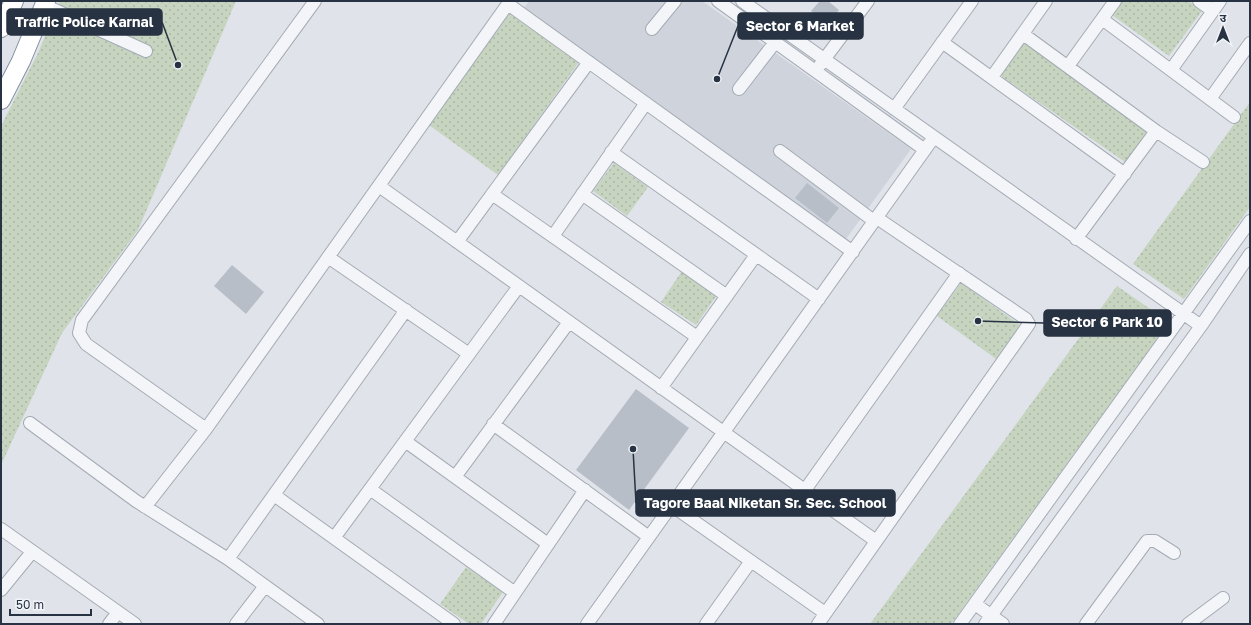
<svg xmlns="http://www.w3.org/2000/svg" width="1251" height="625" viewBox="0 0 1251 625" font-family="'Golos Text','Noto Sans Devanagari',sans-serif">
<style>
.built{fill:#ced3dc}
.park{fill:url(#park-dots)}
.building{fill:#b7bec7}
.lines{fill:none;stroke-linecap:round;stroke-linejoin:round}
.minor-casing{stroke:#a5abb4;stroke-width:14}
.highway-casing{stroke:#8692a1;stroke-width:20}
.minor{stroke:#f3f5f8;stroke-width:12}
.highway{stroke:#fff;stroke-width:18}
.leader{fill:none;stroke:#273242;stroke-width:1.5}
.callout-dot{fill:#273242;stroke:#f0f3f7;stroke-width:1.5}
.callout{fill:#273242;stroke:#273242;stroke-width:1.5}
.callout-label{font-size:14px;text-anchor:middle;font-weight:bold;fill:#fff}
</style>
<defs>
<pattern id="park-dots" width="8" height="8" patternUnits="userSpaceOnUse"><rect width="8" height="8" fill="#c6d4c0"/><path d="M2 2h.1M6 6h.1" fill="none" stroke="#aab6a6" stroke-width="1.8" stroke-linecap="round"/></pattern>
</defs>
<rect width="100%" height="100%" fill="#e0e4ea"/>
<path class="built" d="M 529,1 L 702,1 L 911,149 L 846,239 L 523,9 Z"/>
<path class="park" d="M 60,1 L 236,1 L 138,230 L 62,333 L 1,465 L 1,126 L 38,53 Z
M 1122,1 L 1189,1 L 1202,11 L 1169,56 L 1112,15 Z
M 510,13 L 579,62 L 498,175 L 429,125 Z
M 1024,43 L 1148,130 L 1125,162 L 1001,76 Z
M 1250,102 L 1250,207 L 1184,299 L 1133,264 Z
M 614,163 L 648,187 L 627,216 L 593,191 Z
M 682,271 L 717,295 L 696,325 L 661,302 Z
M 961,283 L 1020,325 L 996,359 L 937,316 Z
M 1117,286 L 1169,322 L 951,624 L 870,624 Z
M 466,567 L 503,592 L 481,624 L 469,624 L 440,604 Z"/>
<path class="building" d="M 820,1 L 828,1 L 839,10 L 828,24 L 811,11 Z
M 807,183 L 839,208 L 827,223 L 795,198 Z
M 232,265 L 264,292 L 246,314 L 214,286 Z
M 636,389 L 689,428 L 629,510 L 576,470 Z"/>
<g class="lines">
<defs>
<path id="minor" d="M 718,1 L 925,150
M 742,1 L 1201,326
M 1199,1 L 1213,11
M 508,4 L 853,252
M 44,5 L 146,51
M 1102,19 L 1234,117
M 652,29 L 675,1
M 1023,34 L 1156,131 L 1203,162
M 942,42 L 1125,174
M 820,65 L 868,1
M 1068,66 L 1115,1
M 1171,70 L 1220,1
M 992,77 L 1046,1
M 739,89 L 776,41
M 1210,99 L 1250,43
M 894,109 L 972,1
M 780,151 L 874,221
M 611,152 L 819,299
M 379,186 L 876,541
M 492,194 L 697,337
M 582,194 L 727,296
M 553,236 L 646,103
M 1076,239 L 1156,131
M 457,242 L 589,62
M 328,257 L 469,354
M 661,388 L 756,255
M 30,423 L 136,501 L 228,559 L 318,624
M 493,424 L 649,537
M 206,429 L 86,344 L 79,333 L 82,320 L 315,1
M 405,441 L 548,544
M 455,477 L 569,322
M 370,489 L 515,593
M 805,490 L 959,273
M 274,495 L 454,624
M 671,505 L 825,613
M 145,507 L 206,429 L 510,1
M 1,529 L 135,624
M 334,538 L 519,286
M 228,559 L 406,310
M 1,590 L 32,552
M 975,604 L 1003,624
M 109,624 L 118,612
M 236,624 L 265,586
M 494,624 L 585,490
M 587,624 L 934,137
M 706,624 L 751,561
M 818,624 L 1029,324 L 1026,319 L 877,218
M 960,624 L 1250,221
M 985,624 L 1201,326 L 1250,254
M 1086,624 L 1147,541 L 1155,541 L 1174,553
M 1188,624 L 1223,598"/>
<path id="highway" d="M 1,28 L 14,1
M 1,100 L 21,61 L 46,1"/>
</defs>
<use href="#minor" class="minor-casing"/>
<use href="#highway" class="highway-casing"/>
<use href="#minor" class="minor"/>
<use href="#highway" class="highway"/>
</g>
<path class="leader" d="M178 65L162 22M717 79L738 26M978 321L1044 323M633 449L636 503"/>
<g class="callout-dot">
<circle cx="178" cy="65" r="4"/>
<circle cx="717" cy="79" r="4"/>
<circle cx="978" cy="321" r="4"/>
<circle cx="633" cy="449" r="4"/>
</g>
<g class="callout">
<rect x="7" y="9" width="155" height="26" rx="4"/>
<rect x="738" y="13" width="125" height="26" rx="4"/>
<rect x="1044" y="310" width="127" height="26" rx="4"/>
<rect x="636" y="490" width="259" height="26" rx="4"/>
</g>
<g class="callout-label">
<text x="84" y="27">Traffic Police Karnal</text>
<text x="800" y="31">Sector 6 Market</text>
<text x="1107" y="327">Sector 6 Park 10</text>
<text x="765" y="508">Tagore Baal Niketan Sr. Sec. School</text>
</g>
<rect width="1251" height="625" fill="none" stroke="#273242" stroke-width="4"/>
<g transform="translate(1223 28)" stroke="#f0f3f7" stroke-width="3" paint-order="stroke">
<path d="M0-3L7 15L0 10L-7 15Z" fill="#273242"/>
<text y="-6" font-size="11" font-weight="bold" text-anchor="middle" fill="#273242">उ</text>
</g>
<path d="M10 609v6h81v-6" fill="none" stroke="#273242" stroke-width="2"/>
<text x="16" y="609" font-size="12" fill="#273242" stroke="#f0f3f7" stroke-width="3" paint-order="stroke">50 m</text>
</svg>
